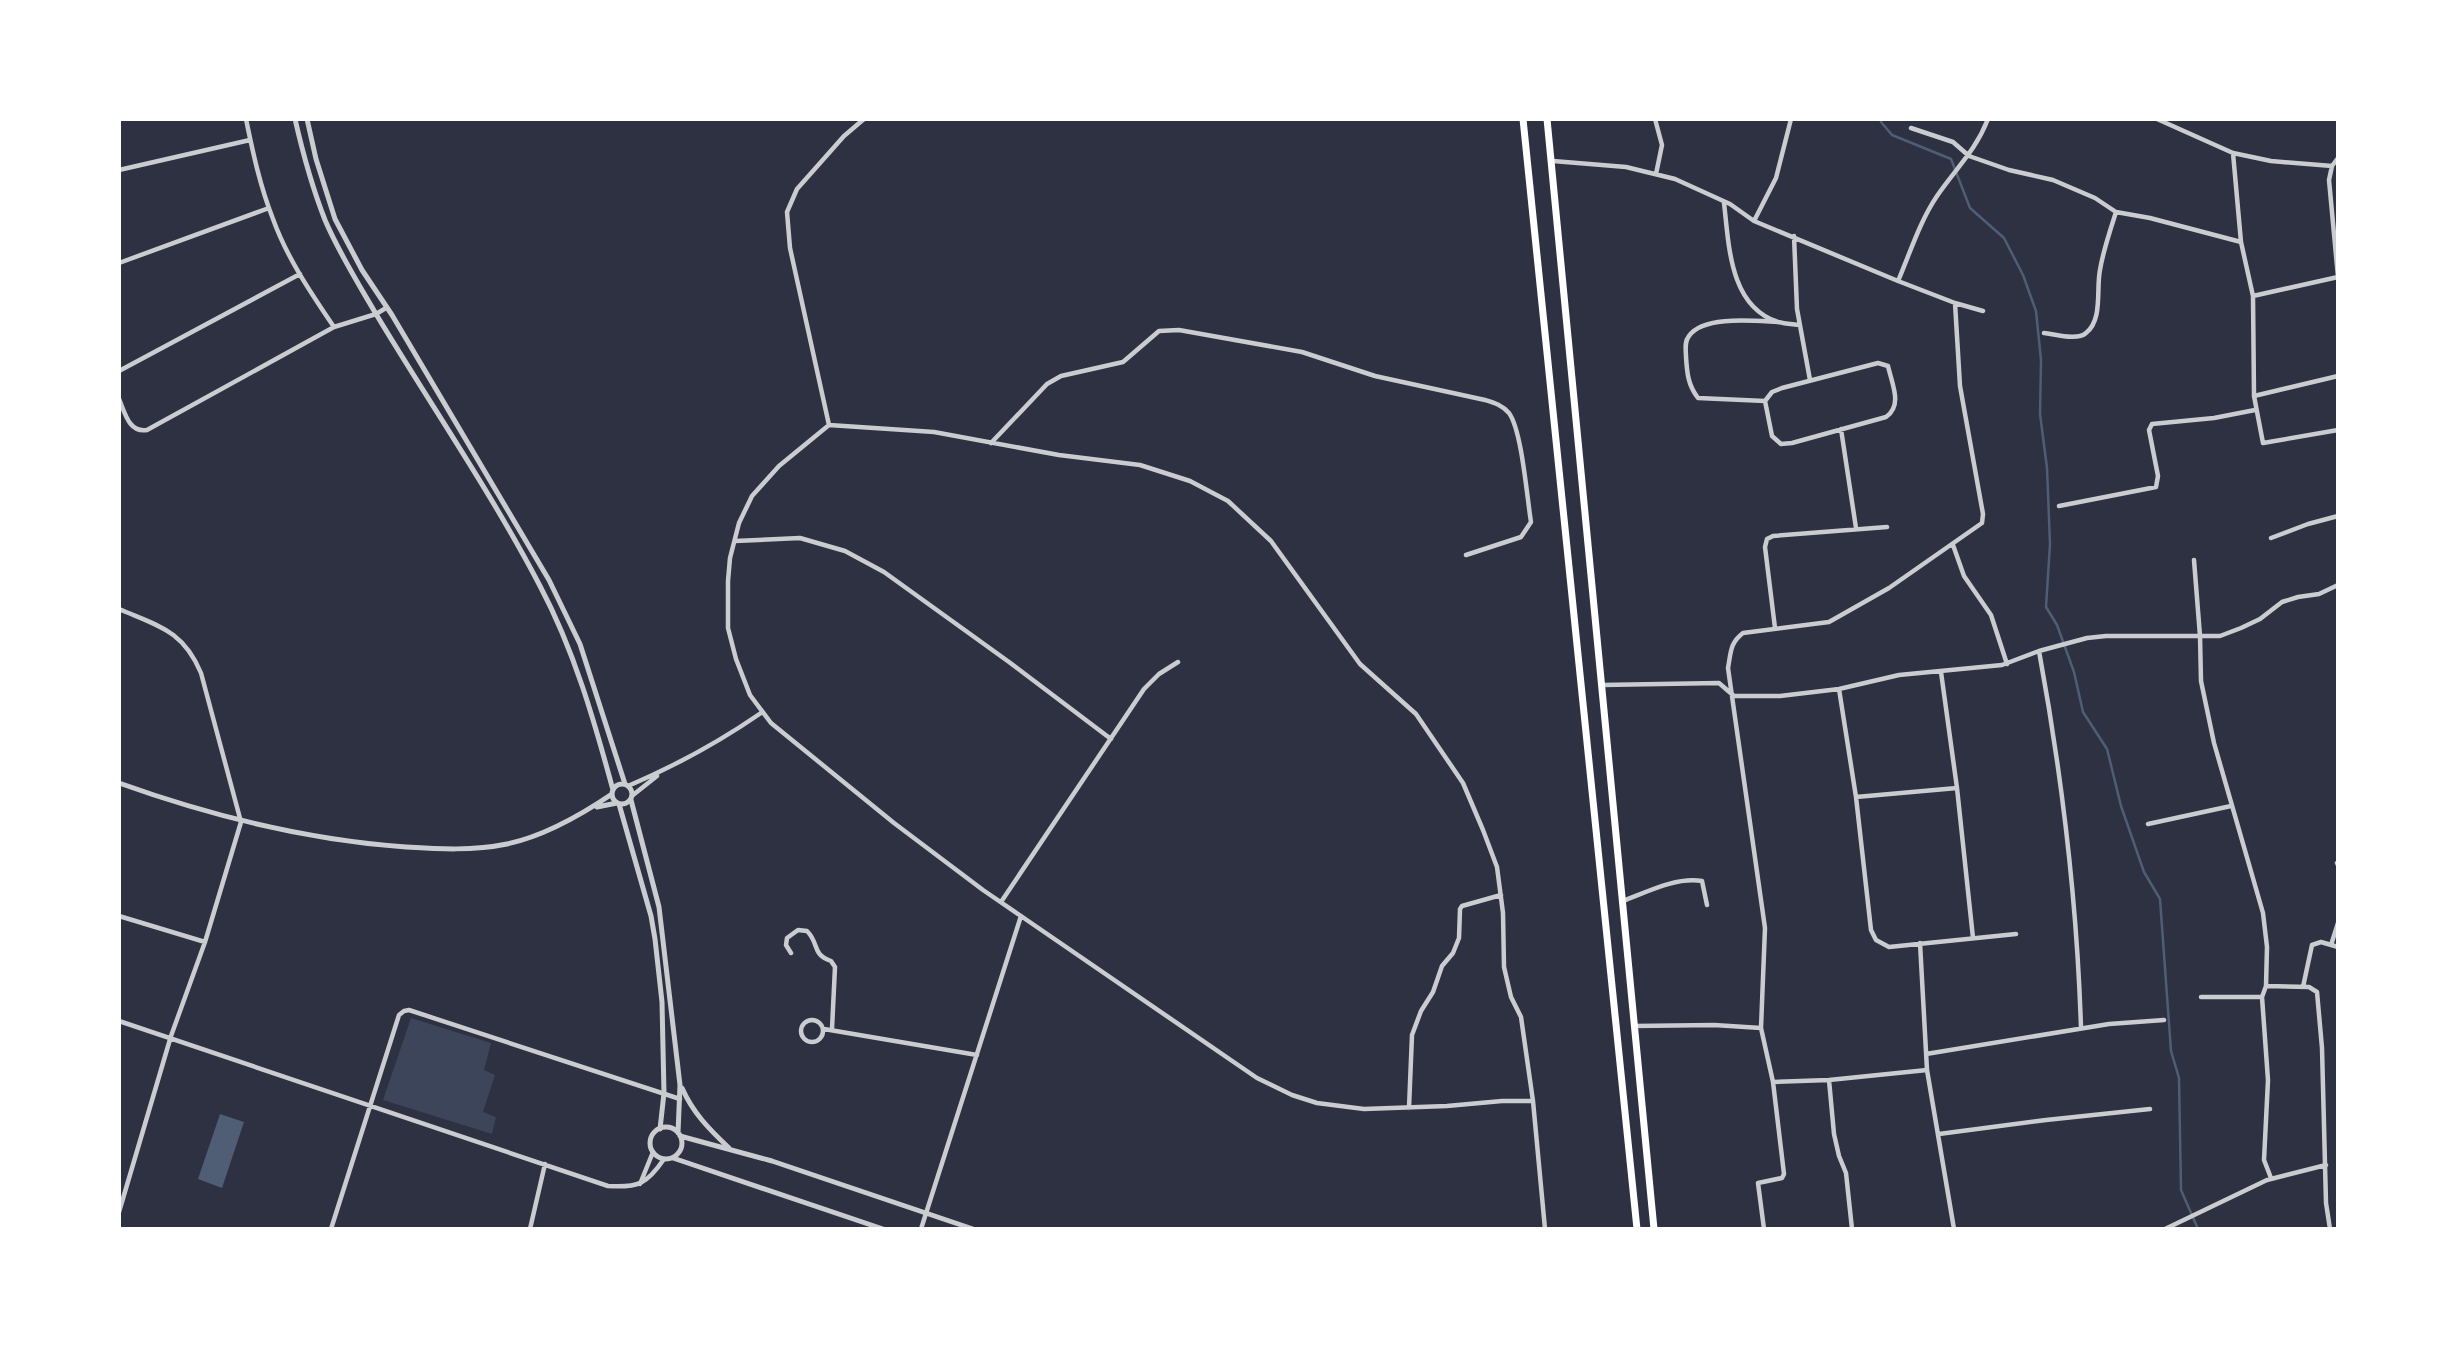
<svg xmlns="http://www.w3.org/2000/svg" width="2457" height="1348" viewBox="0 0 2457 1348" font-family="Ubuntu,sans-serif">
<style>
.green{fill:#3c4559}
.water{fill:#4f5d75}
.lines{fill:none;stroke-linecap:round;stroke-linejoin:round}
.stream{stroke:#4f5d75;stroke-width:2.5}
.minor{stroke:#caccd0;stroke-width:4.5}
.tertiary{stroke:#caccd0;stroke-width:5}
.trunk{stroke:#fff;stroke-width:7}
</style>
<rect width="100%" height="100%" fill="#2d3142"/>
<path class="green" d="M 411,1018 L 491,1043 L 484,1070 L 495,1075 L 483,1112 L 496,1117 L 492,1134 L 383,1100 Z"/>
<path class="water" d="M 220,1114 L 244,1122 L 222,1188 L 198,1179 Z"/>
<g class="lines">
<path class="stream" d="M 1881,119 L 1881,122 L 1892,135 L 1951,159 L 1970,208 L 2004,238 L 2023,275 L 2036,311 L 2041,360 L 2040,414 L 2047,468 L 2050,544 L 2046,607 L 2057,625 L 2074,672 L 2083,712 L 2107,749 L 2121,806 L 2144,872 L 2160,899 L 2171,1051 L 2179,1078 L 2181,1190 L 2198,1229"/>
<path class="minor" d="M 246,119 C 253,153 260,186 273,219 C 287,258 311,293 334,327
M 1655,119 L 1662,145 L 1656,174
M 2157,119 L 2233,153 L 2271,161 L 2332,166
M 1911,128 L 1953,142 L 1969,156 L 2009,170 L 2053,180 L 2095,198 L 2116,212 L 2150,218 L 2241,242
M 2233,153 L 2241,242 L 2253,296 L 2254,396 L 2263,443 L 2338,430
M 1553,161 L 1626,167 L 1675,179 L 1730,204 L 1754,221 L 1898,281 L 1955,303 L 1983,311
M 119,170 L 250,140
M 1724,203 C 1729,244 1729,306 1778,322 C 1785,324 1793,324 1800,325
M 1754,221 L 1776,178 L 1791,119
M 1794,236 L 1797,309 L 1810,380
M 119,263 L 269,208
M 2338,277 L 2329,180 L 2332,166 L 2338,158
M 1898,281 C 1910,253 1920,221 1937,196 C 1956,168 1975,152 1988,119
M 2253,296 L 2338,277
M 2044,333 C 2055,334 2077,341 2086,333 C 2103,320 2096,289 2100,270 C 2103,251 2110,231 2116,212
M 1878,363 L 1888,366 C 1892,384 1903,405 1886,417 L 1792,443 L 1781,444 L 1772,436 L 1765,401 L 1772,392 L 1782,388 Z
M 119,371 L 300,274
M 2254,396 L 2338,376
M 119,399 C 125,413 129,433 147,430 L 334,327 L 376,314 L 386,308
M 1765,401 L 1698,398 C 1688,385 1687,373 1686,357 C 1686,350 1684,342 1689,336 C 1703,315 1756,321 1778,322
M 829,425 L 790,248 L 787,212 L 797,189 L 844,136 L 864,119
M 1841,429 L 1856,528
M 991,443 L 1047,384 L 1061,376 L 1123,362 L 1159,331 L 1179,330 L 1302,352 L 1375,376 L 1485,400 C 1495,403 1502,405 1509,413 C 1522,431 1527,498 1531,522 L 1521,537 L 1466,555
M 2059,506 L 2156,487 L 2158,476 L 2149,430 L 2152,424 L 2214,418 L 2255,410
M 2271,538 L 2308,524 L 2338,516
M 735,541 L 800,538 L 845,551 L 884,572 L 1009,662 L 1111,739
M 1953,545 L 1964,576 L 1991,615 L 2007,664
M 2194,560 L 2200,636 L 2201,681 L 2214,743 L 2263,913 L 2267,947 L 2266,986 L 2262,997 L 2268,1080 L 2264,1160 L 2271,1178
M 119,609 C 158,626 183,630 201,673 L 241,822 L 205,942 L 171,1036 L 119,1212
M 1775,628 L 1765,547 L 1767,539 L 1773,536 L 1887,527
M 2039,651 C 2062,776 2077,901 2081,1028
M 1941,672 L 1957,788 L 1973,938
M 1602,685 L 1719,683 L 1734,696 L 1780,696 L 1839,689 L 1899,675 L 2002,665 L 2039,651 L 2087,638 L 2106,636 L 2220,636 L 2241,628 L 2260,619 L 2282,602 L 2298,597 L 2319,594 L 2338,585
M 1839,689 L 1856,797 L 1871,930 L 1876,940 L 1889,947 L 2016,934
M 628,786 C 675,766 719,742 761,713
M 633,795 L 657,776
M 1856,797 L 1957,788
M 2148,824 L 2231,806
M 2337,863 L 2338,865
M 1623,901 C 1647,892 1675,877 1702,881 L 1707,905
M 1001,902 L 1144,689 L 1159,674 L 1178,662
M 119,916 L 205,942
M 1920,943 L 1927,1070 L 1954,1229
M 2331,945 L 2338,923
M 791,953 L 786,945 L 787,938 L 798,930 L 807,931 C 820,944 811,954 831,961 L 835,967 L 832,1029
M 2267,986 L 2309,987 L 2317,992 L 2322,1048 L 2326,1203 L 2330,1229
M 2303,987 L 2312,945 L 2321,942 L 2338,947
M 2201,997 L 2262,997
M801 1031a11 11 0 1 1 22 0a11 11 0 1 1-22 0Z
M 119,1021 L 608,1186 C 638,1188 647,1184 664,1159
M 1634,1026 L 1714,1025 L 1761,1028
M 824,1029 L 977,1055
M 1926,1054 L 2109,1024 L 2164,1020
M 1829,1080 L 1834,1134 L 1839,1156 L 1846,1173 L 1852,1229
M 1773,1082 L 1829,1080 L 1927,1070
M 1533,1101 L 1502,1101 L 1447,1106 L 1364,1109 L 1317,1103 L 1292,1095 L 1257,1078 L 983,890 L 894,823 L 771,723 L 750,695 L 736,659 L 728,628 L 728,581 L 730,558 L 739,523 L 752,496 L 779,466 L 829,425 L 934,432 L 1059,455 L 1140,465 L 1190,481 L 1228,501 L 1271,541 L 1360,664 L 1416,714 L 1463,783 L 1483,830 L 1497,867 L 1503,913 L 1504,967 L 1511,997 L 1521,1017 L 1533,1101 L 1545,1229
M 1409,1108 L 1412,1035 L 1421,1011 L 1433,992 L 1442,966 L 1453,953 L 1459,938 L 1460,909 L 1462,906 L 1501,895
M 1939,1134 L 2046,1120 L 2150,1109
M 640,1184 L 653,1152
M 331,1229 L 399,1015 L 404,1011 L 409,1010 L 680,1099
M 530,1229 L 545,1164
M 921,1229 L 1021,916
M 1764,1229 L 1758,1183 L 1782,1178 L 1784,1174 L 1773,1082 L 1761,1028 L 1765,928 L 1728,668 C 1731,652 1730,643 1743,633 L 1829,622 L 1889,588 L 1982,523 L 1983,514 L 1960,386 L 1955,303
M 2165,1229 L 2267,1180 L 2326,1165"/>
<path class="tertiary" d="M 295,119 C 303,154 312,187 325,220 C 339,253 358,283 376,314 C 430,404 491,492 540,586 C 574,650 594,720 613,790
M 307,119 L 316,159 L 335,219 L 362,270 L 392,315 L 549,580 L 580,644 L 625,784
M 119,783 C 211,816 307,840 406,847 C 439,849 473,851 507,844 C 545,836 581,815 612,794
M612 794a10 10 0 1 1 20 0a10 10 0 1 1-20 0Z
M 631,800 L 659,907 L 680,1085 L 678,1133
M 619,804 L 651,916 L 655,939 L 662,1002 L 664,1093 L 660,1129
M 597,807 L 617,803
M 682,1088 C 693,1113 709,1129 729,1148
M650 1143a16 16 0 1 1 32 0a16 16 0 1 1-32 0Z
M 680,1136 L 772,1161 L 973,1229
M 673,1158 L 883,1229"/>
<path class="trunk" d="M 1523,119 L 1637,1229
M 1547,119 L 1654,1229"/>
</g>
<rect width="2457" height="1348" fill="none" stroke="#ffffff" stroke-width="242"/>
</svg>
